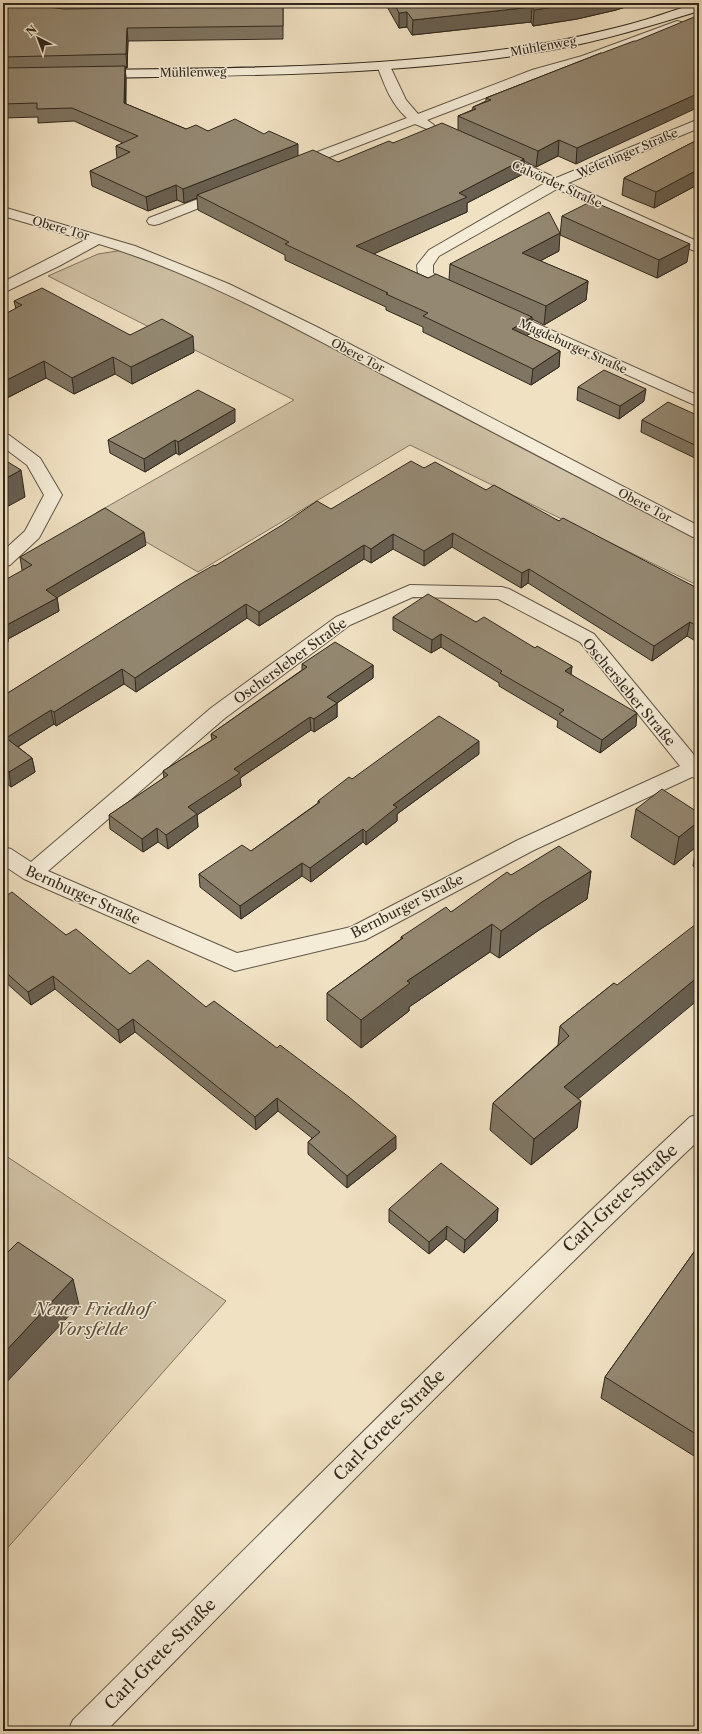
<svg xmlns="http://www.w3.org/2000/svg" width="702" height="1734" viewBox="0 0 702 1734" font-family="'Libre Caslon Text',serif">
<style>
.green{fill:#d0c2a6;stroke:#807561}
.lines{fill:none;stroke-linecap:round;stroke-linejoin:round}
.street-casing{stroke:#615646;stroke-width:2}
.secondary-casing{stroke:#31281c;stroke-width:2}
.street{fill:#f5ecd7;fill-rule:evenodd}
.secondary{fill:#f5ecd7;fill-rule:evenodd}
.wall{fill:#7f7562;stroke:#31281c}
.shaded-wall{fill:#685f50;stroke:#31281c}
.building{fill:#948872;stroke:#31281c}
.labels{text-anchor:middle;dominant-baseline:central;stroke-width:3;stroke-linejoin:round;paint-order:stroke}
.far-street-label{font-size:12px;fill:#31281c;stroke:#f5ecd7}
.street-label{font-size:14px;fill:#31281c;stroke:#f5ecd7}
.near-street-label{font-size:17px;fill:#31281c;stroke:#f5ecd7}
.near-park-label{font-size:17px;font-style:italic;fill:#594e3e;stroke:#f5ecd7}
</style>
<rect width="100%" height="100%" fill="#f0e1c2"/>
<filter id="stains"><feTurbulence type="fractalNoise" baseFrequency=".005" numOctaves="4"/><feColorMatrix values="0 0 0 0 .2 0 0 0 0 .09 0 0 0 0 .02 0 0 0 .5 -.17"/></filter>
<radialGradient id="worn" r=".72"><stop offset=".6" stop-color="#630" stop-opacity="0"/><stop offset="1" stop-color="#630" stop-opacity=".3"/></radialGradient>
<path class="green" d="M 130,249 L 224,287 L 699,531 L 699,586 L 410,445 L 198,572 L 96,513 L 294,400 L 48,276 L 98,254 Z
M 3,1154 L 226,1301 L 3,1553 Z"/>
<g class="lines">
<defs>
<path id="street" d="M 677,21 L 681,22 L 683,25 L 681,28 L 592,62 L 542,76 L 427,120 L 434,125 L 432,128 L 427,129 L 415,124 L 301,168 L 296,169 L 291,168 L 289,165 L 291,162 L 407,118 C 391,104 384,84 377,65 L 378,62 L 388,62 L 406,100 L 418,114 L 532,70 L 582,56 Z
M 699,119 L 699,128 L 568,183 L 699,242 L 699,253 L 557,189 L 439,256 L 433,265 L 433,273 C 440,278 459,287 463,292 L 460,295 C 447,299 426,286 418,275 L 417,265 L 429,250 L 545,183 L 492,159 L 490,156 L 492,153 L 497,152 L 502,153 L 556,178 Z
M 224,189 L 229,190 L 231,193 L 229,196 L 159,224 L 154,225 L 149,224 L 147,221 L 149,218 Z
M 3,207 L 135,246 L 229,284 L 319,328 L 699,526 L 699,538 L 693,537 C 588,482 484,427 380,373 C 289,325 198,274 99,244 L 59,266 L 3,293 L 3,282 L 85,240 L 3,216 Z
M 504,309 L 699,396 L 699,407 L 498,317 L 496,314 L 498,311 Z
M 3,434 L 9,435 L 40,458 L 62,495 L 39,538 L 10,565 L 3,567 L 3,551 L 25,531 L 44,495 L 27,465 L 3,447 Z
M 410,585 L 502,587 L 509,589 L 594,634 L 699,761 L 699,779 L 692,777 L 534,850 L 365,940 L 235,971 L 24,879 L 3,865 L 3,847 L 11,849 L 31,862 L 211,708 L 336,617 ZM 413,597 L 498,599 L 580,642 L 680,766 L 518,840 L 351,927 L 237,953 L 48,871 L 225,718 L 350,625 Z
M 699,1114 L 699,1140 C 497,1332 302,1532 106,1731 L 68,1731 L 73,1720 C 277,1517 480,1313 690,1117 Z"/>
<path id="secondary" d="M 699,3 L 699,11 C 650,26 601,41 551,50 C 401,76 248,75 96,78 L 91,77 L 89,74 L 91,71 L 96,70 C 248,68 401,68 551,42 C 575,38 599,32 623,26 C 648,20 673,10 699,3 Z"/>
</defs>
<use href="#street" class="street-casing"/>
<use href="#secondary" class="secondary-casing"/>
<use href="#street" class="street"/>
<use href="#secondary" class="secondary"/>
</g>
<path class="wall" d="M 3,3 L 48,7 L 46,3 L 236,3 L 236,5 L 243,3 L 308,3 L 308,4 L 283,6 L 283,39 L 128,41 L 127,68 L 125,68 L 126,79 L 126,104 L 186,129 L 208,131 L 298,156 L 338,162 L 393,143 L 458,130 L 458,116 L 472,110 L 473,107 L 486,101 L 486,98 L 601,53 L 576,164 L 558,156 L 536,167 L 524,161 L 523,174 L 467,203 L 467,212 L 373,254 L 428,278 L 449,280 L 450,264 L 559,251 L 540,261 L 588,281 L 586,300 L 544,325 L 532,319 L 531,333 L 526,336 L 560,351 L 559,367 L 531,385 L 423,332 L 423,327 L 386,310 L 386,307 L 285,260 L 285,255 L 198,210 L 197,198 L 184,203 L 177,200 L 148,211 L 92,186 L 90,171 L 117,159 L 116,146 L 123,143 L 74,121 L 38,123 L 38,117 L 3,118 Z
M 385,3 L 638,3 L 616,10 L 577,19 L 533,26 L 531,22 L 412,35 L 407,27 L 399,28 Z
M 699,139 L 699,184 L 654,208 L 622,195 L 624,178 Z
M 562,216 L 687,262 L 657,278 L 560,235 Z
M 14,301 L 130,335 L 194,352 L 132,384 L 115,374 L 74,394 L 46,378 L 3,400 L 3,315 L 16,309 Z
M 578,387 L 644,401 L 619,419 L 577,400 Z
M 699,416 L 699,460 L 641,432 L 642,420 Z
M 235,422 L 179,455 L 176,453 L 145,472 L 110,453 L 108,440 Z
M 424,468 L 486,490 L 559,521 L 699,589 L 699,643 L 687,636 L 652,661 L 528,583 L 521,588 L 452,547 L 424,566 L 393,549 L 371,563 L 364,559 L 259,626 L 247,618 L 136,692 L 124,684 L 56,726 L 54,724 L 18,747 L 32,758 L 35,772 L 11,787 L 3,781 L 3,696 L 215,566 L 331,509 Z
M 146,545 L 57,597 L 59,611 L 8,639 L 8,642 L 3,645 L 23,571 L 22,570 L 20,557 Z
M 393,617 L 476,622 L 535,648 L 572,666 L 571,674 L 636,726 L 600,753 L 557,727 L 558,721 L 499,686 L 499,683 L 441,647 L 431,653 L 393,630 Z
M 302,664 L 373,665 L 373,678 L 337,703 L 337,717 L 314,732 L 311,730 L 240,778 L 241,786 L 197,815 L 198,827 L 168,849 L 158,842 L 143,852 L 110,829 L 109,815 L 164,778 L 163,771 L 212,740 L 211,734 L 302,670 Z
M 479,754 L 397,814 L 397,821 L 366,845 L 363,842 L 311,882 L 302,876 L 241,919 L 200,887 L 199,874 L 251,851 L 318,803 L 318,801 L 352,779 Z
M 636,809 L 699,813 L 699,870 L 693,866 L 696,847 L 674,865 L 631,837 Z
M 591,871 L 587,899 L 539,930 L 499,958 L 490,952 L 409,1007 L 409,1011 L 361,1048 L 327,1020 L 327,993 L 401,939 L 401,937 L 451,912 L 511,875 Z
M 3,898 L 66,935 L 130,974 L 206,1007 L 396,1149 L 347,1188 L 308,1154 L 308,1142 L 312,1138 L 278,1111 L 256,1130 L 135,1032 L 120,1043 L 55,989 L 31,1005 L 3,980 Z
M 614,983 L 578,1099 L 577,1128 L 531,1165 L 490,1130 L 493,1103 L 558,1045 L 560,1026 Z
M 498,1208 L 497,1221 L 464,1253 L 446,1239 L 429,1254 L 389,1222 L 389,1209 Z
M 699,1245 L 699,1459 L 601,1398 L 605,1377 Z"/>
<path class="shaded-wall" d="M 228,3 L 236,3 L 236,7 L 229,10 Z
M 580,3 L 638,3 L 616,10 L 577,19 L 533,26 L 534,10 Z
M 532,7 L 531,22 L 412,35 L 413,20 Z
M 407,12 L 407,27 L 399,28 L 399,13 Z
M 127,28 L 128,41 L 127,68 L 126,54 Z
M 125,66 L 126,79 L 125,117 L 124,103 Z
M 699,93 L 699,107 L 576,164 L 577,148 Z
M 559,140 L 558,156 L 536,167 L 538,151 Z
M 298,144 L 298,158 L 197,195 L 197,198 L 184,203 L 183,189 Z
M 524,159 L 523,174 L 467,203 L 467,212 L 356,262 L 356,246 Z
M 699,169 L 699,184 L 654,208 L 656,192 Z
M 176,185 L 177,200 L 148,211 L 146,197 Z
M 560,233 L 559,251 L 521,271 L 522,253 Z
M 690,244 L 687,262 L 657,278 L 659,260 Z
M 588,281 L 586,300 L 544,325 L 546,306 Z
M 532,317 L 531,333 L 511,345 L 512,329 Z
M 193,336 L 194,352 L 132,384 L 131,367 Z
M 560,351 L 559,367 L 531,385 L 533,369 Z
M 113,357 L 115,374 L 74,394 L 72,378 Z
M 44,361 L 46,378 L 3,400 L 3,382 Z
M 646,389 L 644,401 L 619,419 L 620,406 Z
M 235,409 L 235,422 L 179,455 L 178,442 Z
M 175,440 L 176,453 L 145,472 L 144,459 Z
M 21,470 L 25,497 L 3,509 L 3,480 Z
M 144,532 L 146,545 L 48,603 L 46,590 Z
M 453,533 L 452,547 L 424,566 L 424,551 Z
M 393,534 L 393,549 L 371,563 L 371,549 Z
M 364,545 L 364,559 L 259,626 L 259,612 Z
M 529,569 L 528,583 L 521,588 L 522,573 Z
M 57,598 L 59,611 L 8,639 L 8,642 L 3,645 L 3,627 Z
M 246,604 L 247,618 L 136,692 L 135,678 Z
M 690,622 L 687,636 L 652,661 L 654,646 Z
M 441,634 L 441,647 L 431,653 L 432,640 Z
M 373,665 L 373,678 L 327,710 L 327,697 Z
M 572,666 L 570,679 L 565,671 Z
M 122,669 L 124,684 L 56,726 L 54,712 Z
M 337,703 L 337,717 L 314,732 L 314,719 Z
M 51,710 L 54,724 L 8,753 L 6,738 Z
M 637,713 L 636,726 L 600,753 L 602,740 Z
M 310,717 L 311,730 L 240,778 L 241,786 L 197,815 L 198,827 L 168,849 L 166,835 L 188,807 L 234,769 Z
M 479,741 L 479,754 L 397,814 L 397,821 L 366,845 L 366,832 L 393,805 Z
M 32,758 L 35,772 L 11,787 L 9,772 Z
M 699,821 L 699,839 L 698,838 L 696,847 L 674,865 L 679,837 Z
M 157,828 L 158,842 L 143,852 L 142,839 Z
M 363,829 L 363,842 L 311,882 L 310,868 Z
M 302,863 L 302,876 L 241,919 L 240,906 Z
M 591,871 L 587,899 L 539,930 L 499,958 L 501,931 L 542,902 Z
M 492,924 L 490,952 L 409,1007 L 409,1011 L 361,1048 L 361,1020 L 407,981 Z
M 53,976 L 55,989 L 31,1005 L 28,992 Z
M 699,976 L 699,999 L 560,1114 L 564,1087 Z
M 133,1019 L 135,1032 L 120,1043 L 118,1030 Z
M 277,1098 L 278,1111 L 256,1130 L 255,1117 Z
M 581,1101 L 577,1128 L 531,1165 L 534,1139 Z
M 396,1136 L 396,1149 L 347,1188 L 347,1176 Z
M 498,1208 L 497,1221 L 464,1253 L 465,1240 Z
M 447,1226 L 446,1239 L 429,1254 L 429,1242 Z
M 73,1279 L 79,1305 L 3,1386 L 3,1354 Z"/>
<path class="building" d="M 3,3 L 37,3 L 47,7 L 64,9 L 229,7 L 243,3 L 283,3 L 283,26 L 127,28 L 126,54 L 3,57 Z
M 394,3 L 580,3 L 534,10 L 532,7 L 413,20 L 407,12 L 399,13 Z
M 699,15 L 699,93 L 577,148 L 559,140 L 538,151 L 458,116 L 476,109 L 473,107 L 491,100 L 486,98 L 601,53 L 602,53 L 634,41 L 636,41 Z
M 125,66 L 124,103 L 186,129 L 196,125 L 208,131 L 235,119 L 264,134 L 269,131 L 298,144 L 183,189 L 176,185 L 146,197 L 90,171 L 130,152 L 116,146 L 138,136 L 72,108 L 37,109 L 37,103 L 3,104 L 3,68 Z
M 442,123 L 524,159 L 459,193 L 467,197 L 356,246 L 428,278 L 436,274 L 532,317 L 512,329 L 560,351 L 533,369 L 423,316 L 428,313 L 386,294 L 388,293 L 285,244 L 289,242 L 197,195 L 313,150 L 338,162 L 389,141 L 393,143 Z
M 699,139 L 699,169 L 656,192 L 624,178 Z
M 592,201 L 690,244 L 659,260 L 562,216 Z
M 549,212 L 560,233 L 522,253 L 588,281 L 546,306 L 450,264 Z
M 42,288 L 130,335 L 162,319 L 193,336 L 131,367 L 113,357 L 72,378 L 44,361 L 3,382 L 3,315 L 22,305 L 14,301 Z
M 604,370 L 646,389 L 620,406 L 578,387 Z
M 198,390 L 235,409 L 178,442 L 175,440 L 144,459 L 108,440 Z
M 668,402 L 699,416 L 699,447 L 642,420 Z
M 3,459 L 21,470 L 3,480 Z
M 411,461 L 424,468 L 435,462 L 486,490 L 494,485 L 559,521 L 563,518 L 699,589 L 699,627 L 690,622 L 654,646 L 529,569 L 522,573 L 453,533 L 424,551 L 393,534 L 371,549 L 364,545 L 259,612 L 246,604 L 135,678 L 122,669 L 54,712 L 51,710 L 6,738 L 32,758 L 9,772 L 3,768 L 3,696 L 184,582 L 214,565 L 215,566 L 282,525 L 317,501 L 331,509 Z
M 105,508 L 144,532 L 46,590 L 57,598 L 3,627 L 6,629 L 3,630 L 3,581 L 32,565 L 20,557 Z
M 428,594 L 476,622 L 484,617 L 535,648 L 537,646 L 572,666 L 565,671 L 637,713 L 602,740 L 559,714 L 564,710 L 500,673 L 502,671 L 441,634 L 432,640 L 393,617 Z
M 335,642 L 373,665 L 327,697 L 337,703 L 314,719 L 310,717 L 234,769 L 240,773 L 188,807 L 197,814 L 166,835 L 157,828 L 142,839 L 109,815 L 168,775 L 163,771 L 217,737 L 211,734 L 307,667 L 302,664 Z
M 439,716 L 479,741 L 393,805 L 397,807 L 366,832 L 363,829 L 310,868 L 302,863 L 240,906 L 199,874 L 242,845 L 251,851 L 320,802 L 318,801 L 349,777 L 352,779 Z
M 662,789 L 699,813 L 699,821 L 679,837 L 636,809 Z
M 559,846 L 591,871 L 542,902 L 501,931 L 492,924 L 407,981 L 410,983 L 361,1020 L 327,993 L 403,938 L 401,937 L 446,907 L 451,912 L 507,872 L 511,875 Z
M 12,892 L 66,935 L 76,929 L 130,974 L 148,960 L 206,1007 L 214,1001 L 277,1048 L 280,1045 L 349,1097 L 396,1136 L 347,1176 L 308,1142 L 320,1132 L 277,1098 L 255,1117 L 133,1019 L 118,1030 L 53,976 L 28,992 L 3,970 L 3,898 Z
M 696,924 L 699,927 L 699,976 L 564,1087 L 581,1101 L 534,1139 L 493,1103 L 569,1036 L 560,1026 L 614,983 L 617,985 Z
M 441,1163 L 498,1208 L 465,1240 L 447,1226 L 429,1242 L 389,1209 Z
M 18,1242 L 73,1279 L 3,1354 L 3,1257 Z
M 699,1245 L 699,1436 L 605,1377 Z"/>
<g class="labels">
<g class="far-street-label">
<text transform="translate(543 46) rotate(-10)">Mühlenweg</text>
<text transform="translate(193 72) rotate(-1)">Mühlenweg</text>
<text transform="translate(627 153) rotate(-23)">Weferlinger Straße</text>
<text transform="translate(557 184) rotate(24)">Calvörder Straße</text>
<text transform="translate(61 228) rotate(16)">Obere Tor</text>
<text transform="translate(573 346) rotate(24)">Magdeburger Straße</text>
<text transform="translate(358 355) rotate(28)">Obere Tor</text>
<text transform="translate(645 505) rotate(28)">Obere Tor</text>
</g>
<g class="street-label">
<text transform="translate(290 661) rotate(-36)">Oschersleber Straße</text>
<text transform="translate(629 692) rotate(50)">Oschersleber Straße</text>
<text transform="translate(83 895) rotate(24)">Bernburger Straße</text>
<text transform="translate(407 906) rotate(-27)">Bernburger Straße</text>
</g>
<g class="near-street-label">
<text transform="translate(620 1198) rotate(-43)">Carl-Grete-Straße</text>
<text transform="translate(389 1425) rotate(-45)">Carl-Grete-Straße</text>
<text transform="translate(160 1654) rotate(-45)">Carl-Grete-Straße</text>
</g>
<g class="near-park-label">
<text x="92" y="1309">Neuer Friedhof<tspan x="92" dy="20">Vorsfelde</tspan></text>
</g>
</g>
<rect width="702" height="1734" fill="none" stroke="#f0e1c2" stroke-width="16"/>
<rect x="4" y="4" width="694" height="1726" fill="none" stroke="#31281c" stroke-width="2"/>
<rect x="8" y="8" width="686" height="1718" fill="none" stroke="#31281c"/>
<g transform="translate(38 38) rotate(318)" stroke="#f5ecd7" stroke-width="3" paint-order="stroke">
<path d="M0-3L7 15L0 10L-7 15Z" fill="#31281c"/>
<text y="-6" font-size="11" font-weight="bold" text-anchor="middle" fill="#31281c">N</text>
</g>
<rect width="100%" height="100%" filter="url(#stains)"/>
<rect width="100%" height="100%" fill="url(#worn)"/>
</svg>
